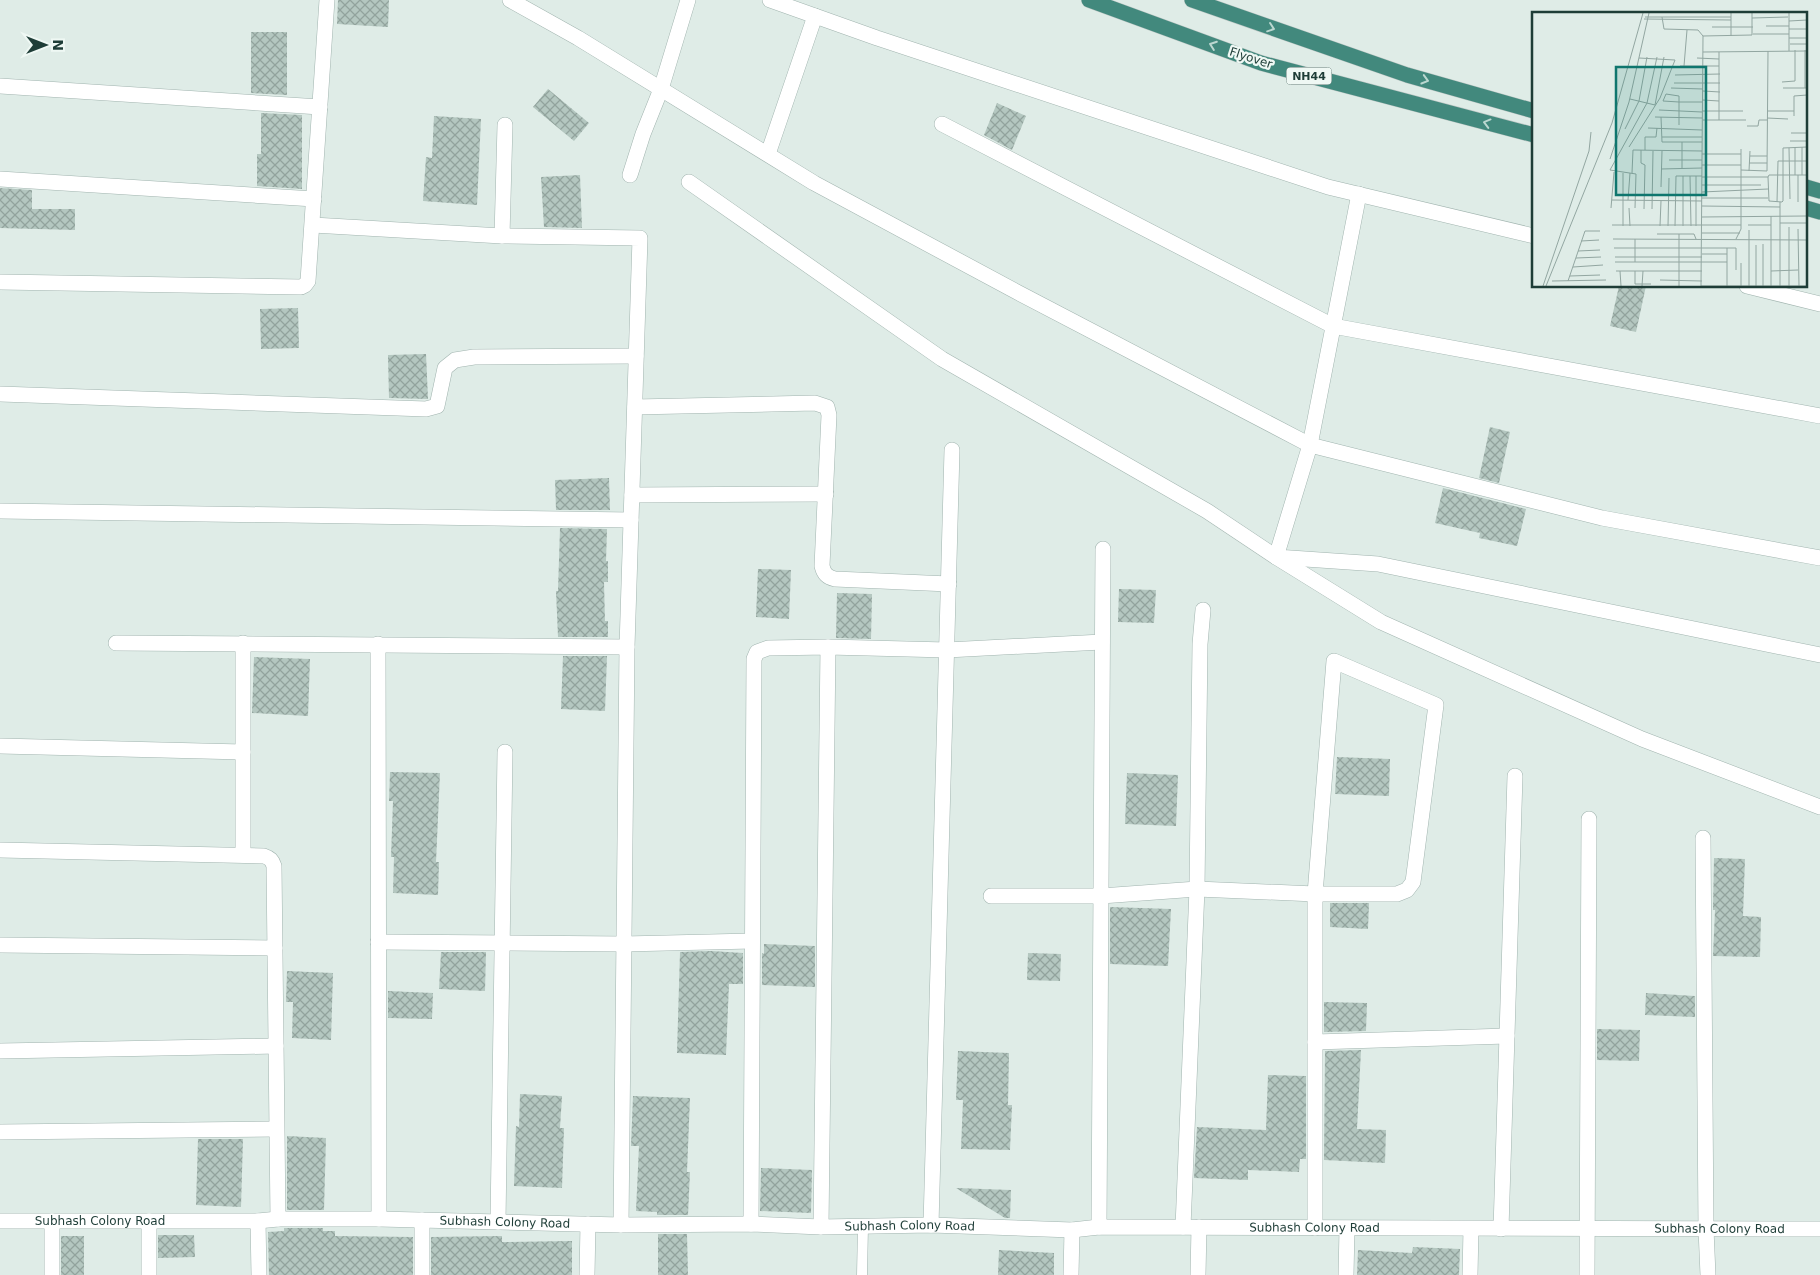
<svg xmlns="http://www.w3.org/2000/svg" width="1820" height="1275" viewBox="0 0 1820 1275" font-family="'DejaVu Sans',sans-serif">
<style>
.building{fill:url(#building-cross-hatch)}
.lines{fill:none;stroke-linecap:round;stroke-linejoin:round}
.service-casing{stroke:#a1b4af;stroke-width:11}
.minor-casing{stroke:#a1b4af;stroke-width:16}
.trunk-casing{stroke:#c0c9c7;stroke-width:16}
.service{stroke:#fff;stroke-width:10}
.minor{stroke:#fff;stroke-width:15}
.trunk{stroke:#42897d;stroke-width:15}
.oneway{stroke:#bbd7d0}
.labels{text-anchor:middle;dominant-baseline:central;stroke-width:4.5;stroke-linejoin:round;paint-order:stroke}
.shield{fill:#eff8f4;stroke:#5d7570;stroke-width:1}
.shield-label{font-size:11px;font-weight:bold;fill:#1e3d37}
.street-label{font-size:12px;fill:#1e3d37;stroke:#eff8f4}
.inset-road{fill:none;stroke:#92a6a1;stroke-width:1}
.view{fill:#0f766e;fill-opacity:0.15;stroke:#0f766e;stroke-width:2.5}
.inset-edge{fill:none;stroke:#1e3d37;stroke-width:2.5}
</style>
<defs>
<pattern id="building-cross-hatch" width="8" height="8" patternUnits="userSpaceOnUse" patternTransform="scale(1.25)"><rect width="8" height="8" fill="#b4c7c0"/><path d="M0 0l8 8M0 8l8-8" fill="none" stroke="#92a39d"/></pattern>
</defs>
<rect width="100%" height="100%" fill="#dfece7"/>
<path class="building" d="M 338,0 L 389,0 L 388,27 L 337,24 Z
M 251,32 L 287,32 L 287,95 L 251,93 Z
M 548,89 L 589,123 L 574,141 L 533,107 Z
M 997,103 L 1026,116 L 1012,150 L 984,135 Z
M 261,113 L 302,115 L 302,189 L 257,186 L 257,154 L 261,154 Z
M 434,116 L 481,119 L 477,205 L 423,201 L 426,157 L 432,158 Z
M 580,175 L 582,228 L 544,227 L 541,177 Z
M 0,188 L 32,190 L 32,209 L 75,209 L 75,230 L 0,228 Z
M 1619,286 L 1646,286 L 1636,332 L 1610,326 Z
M 298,308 L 299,348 L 261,349 L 260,309 Z
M 426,354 L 428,399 L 389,398 L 388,355 Z
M 1490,427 L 1510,432 L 1499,483 L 1479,478 Z
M 609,478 L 610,510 L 556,510 L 555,480 Z
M 1443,488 L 1526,509 L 1517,546 L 1479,538 L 1480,533 L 1435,523 Z
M 560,528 L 607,529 L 606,561 L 608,561 L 608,582 L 604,582 L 605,621 L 608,621 L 608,637 L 558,637 L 556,591 L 558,591 Z
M 758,569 L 791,570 L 789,619 L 756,617 Z
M 1119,589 L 1156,590 L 1154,623 L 1118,622 Z
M 837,593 L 872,594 L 871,639 L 836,638 Z
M 563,656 L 607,656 L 605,711 L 561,709 Z
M 254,657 L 310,659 L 308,716 L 252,713 Z
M 1337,757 L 1390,759 L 1389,796 L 1335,794 Z
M 390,772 L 440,773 L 436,862 L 439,862 L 438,895 L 393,893 L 394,857 L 391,857 L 393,801 L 389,801 Z
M 1127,773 L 1178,775 L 1176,826 L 1125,824 Z
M 1714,858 L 1745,859 L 1743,916 L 1761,917 L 1760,957 L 1713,956 L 1715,910 L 1713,910 Z
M 1330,903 L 1369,903 L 1368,929 L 1330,927 Z
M 1110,907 L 1171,909 L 1168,966 L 1110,964 Z
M 764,944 L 815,946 L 815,987 L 762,985 L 762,953 L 764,954 Z
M 711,951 L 743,953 L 743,984 L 729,984 L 726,1055 L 677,1053 L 680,952 Z
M 441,952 L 486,952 L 485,991 L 439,989 Z
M 1028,953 L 1061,954 L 1060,981 L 1027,980 Z
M 287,971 L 333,973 L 331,1040 L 292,1038 L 293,1002 L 286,1002 Z
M 388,991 L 433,993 L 432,1019 L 388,1018 Z
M 1646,993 L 1695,996 L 1695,1017 L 1645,1015 Z
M 1324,1002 L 1367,1003 L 1366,1031 L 1324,1032 Z
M 1597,1029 L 1640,1030 L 1639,1061 L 1597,1060 Z
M 1361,1050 L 1357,1129 L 1386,1130 L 1385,1163 L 1324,1160 L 1325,1051 Z
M 958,1051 L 1009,1053 L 1008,1105 L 1012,1105 L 1010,1150 L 961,1149 L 963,1100 L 956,1100 Z
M 1268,1075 L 1306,1076 L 1306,1159 L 1300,1159 L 1299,1172 L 1248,1170 L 1248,1180 L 1194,1178 L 1197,1127 L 1266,1130 Z
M 520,1094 L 562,1096 L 560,1128 L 564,1128 L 562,1188 L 514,1186 L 516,1126 L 519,1127 Z
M 633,1096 L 690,1098 L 687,1172 L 690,1172 L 688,1215 L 657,1215 L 657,1212 L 636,1211 L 639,1146 L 631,1146 Z
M 287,1136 L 326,1138 L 324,1210 L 287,1210 Z
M 198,1139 L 243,1139 L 241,1207 L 196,1205 Z
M 761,1168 L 812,1170 L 811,1213 L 760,1211 Z
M 956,1188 L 1011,1190 L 1010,1218 L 1005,1218 Z
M 284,1228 L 323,1228 L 323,1231 L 335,1231 L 335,1236 L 413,1237 L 413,1275 L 269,1275 L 268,1232 L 284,1231 Z
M 658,1234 L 687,1234 L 688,1275 L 658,1275 Z
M 158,1235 L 194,1235 L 195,1257 L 158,1258 Z
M 61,1236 L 84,1236 L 84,1275 L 61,1275 Z
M 502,1236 L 502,1242 L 572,1241 L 572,1275 L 431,1275 L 431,1237 Z
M 1413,1247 L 1460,1249 L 1459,1275 L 1357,1275 L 1358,1250 L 1412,1253 Z
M 999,1250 L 1054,1253 L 1054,1275 L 998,1275 Z"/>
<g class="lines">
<defs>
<path id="service" d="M 862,1275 L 863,1227"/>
<g id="minor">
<path d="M 510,0 L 578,38 L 814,183 L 1017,292 L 1310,445 L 1602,518 L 1820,558"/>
<path d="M 770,0 L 877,38 L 1328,187 L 1534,236"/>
<path d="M 0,86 L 320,107"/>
<path d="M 942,124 L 1333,326 L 1820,416"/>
<path d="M 768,154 L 815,16"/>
<path d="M 630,175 L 643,134 L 661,89 L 688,0"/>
<path d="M 0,179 L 314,199"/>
<path d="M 689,182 L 942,359 L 1207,511 L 1276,557 L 1381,622 L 1642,739 L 1820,807"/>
<path d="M 1359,194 L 1310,445 L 1276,557 L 1378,564 L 1820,655"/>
<path d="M 313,225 L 502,236 L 640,238 L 627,647 L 621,1225"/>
<path d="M 502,236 L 505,125"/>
<path d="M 0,282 L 301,287 L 305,285 L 308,281 L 327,0"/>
<path d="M 1747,286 L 1820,304"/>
<path d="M 0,394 L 426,409 L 437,406 L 445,368 L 455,360 L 474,357 L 636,356"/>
<path d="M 635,407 L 815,403 L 827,407 L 829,415 L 822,566 C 824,574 827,577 835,579 L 949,584"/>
<path d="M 632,495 L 826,494"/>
<path d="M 0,511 L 631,520"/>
<path d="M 116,643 L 627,647"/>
<path d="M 243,643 L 243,855"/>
<path d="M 378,644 L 379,1219"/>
<path d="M 0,746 L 243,752"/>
<path d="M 1703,838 L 1706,1229 L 1708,1275"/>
<path d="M 0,850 L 264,856 C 270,858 272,860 274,866 L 278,1219"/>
<path d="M 991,896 L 1101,896 L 1197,889 L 1315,894 L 1397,894 L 1407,890 L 1413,882 L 1436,705 L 1334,661 L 1315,894 L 1315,1228"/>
<path d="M 378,942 L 624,944 L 752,941"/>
<path d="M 0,945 L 275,948"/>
<path d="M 1315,1042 L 1507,1036"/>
<path d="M 0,1051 L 276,1046"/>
<path d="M 0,1132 L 276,1129"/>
<path d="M 422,1220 L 422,1275"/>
<path id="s1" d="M 0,1221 L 258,1221 L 278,1219 L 379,1219 L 621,1225 L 751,1224 L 821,1227 L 931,1225 L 1072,1230 L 1099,1227 L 1820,1229"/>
<path d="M 258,1221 L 259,1275"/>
<path d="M 498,1222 L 505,752"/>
<path d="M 751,1224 L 754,659 L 757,652 L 768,648 L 828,647 L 947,650 L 1102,642"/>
<path d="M 931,1225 L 952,450"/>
<path d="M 821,1227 L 828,647"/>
<path d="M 1099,1227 L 1103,549"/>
<path d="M 1183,1227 L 1197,889 L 1200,644 L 1203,610"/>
<path d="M 1501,1229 L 1515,776"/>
<path d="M 52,1275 L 52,1221"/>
<path d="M 149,1275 L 149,1221"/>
<path d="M 587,1275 L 588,1224"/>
<path d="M 1071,1275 L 1072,1230"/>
<path d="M 1198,1275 L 1199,1227"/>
<path d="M 1346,1275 L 1347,1229"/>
<path d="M 1470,1275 L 1471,1229"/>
<path d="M 1587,1275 L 1589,819"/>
</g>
<path id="trunk" d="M 1089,0 L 1261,63 L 1534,135
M 1192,0 L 1407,75 L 1534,111
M 1806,187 L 1820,191
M 1806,208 L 1820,212"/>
</defs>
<use href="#service" class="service-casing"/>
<use href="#minor" class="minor-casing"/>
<use href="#trunk" class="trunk-casing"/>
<use href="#service" class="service"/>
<use href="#minor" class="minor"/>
<use href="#trunk" class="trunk"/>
</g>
<defs><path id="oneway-chevron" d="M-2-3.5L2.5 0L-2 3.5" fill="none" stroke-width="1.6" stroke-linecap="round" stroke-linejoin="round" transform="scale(1.25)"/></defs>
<g class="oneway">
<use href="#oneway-chevron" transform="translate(1271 28) rotate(19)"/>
<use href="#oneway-chevron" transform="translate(1213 45) rotate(-160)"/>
<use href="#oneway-chevron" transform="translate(1425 80) rotate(16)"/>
<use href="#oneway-chevron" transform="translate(1487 123) rotate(-165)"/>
</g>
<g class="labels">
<rect class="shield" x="1286.5" y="67.5" width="45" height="17" rx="4"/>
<g class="shield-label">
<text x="1309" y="76">NH44</text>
</g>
<g class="street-label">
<text transform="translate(1251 58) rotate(18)">Flyover</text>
<text stroke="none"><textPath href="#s1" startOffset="100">Subhash Colony Road</textPath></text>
<text stroke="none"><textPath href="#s1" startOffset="505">Subhash Colony Road</textPath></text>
<text stroke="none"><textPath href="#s1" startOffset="910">Subhash Colony Road</textPath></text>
<text stroke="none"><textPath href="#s1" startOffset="1315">Subhash Colony Road</textPath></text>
<text stroke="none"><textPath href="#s1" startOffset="1720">Subhash Colony Road</textPath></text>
</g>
</g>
<g transform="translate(1532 12)">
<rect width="275" height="275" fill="#dfece7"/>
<path class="inset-road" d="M 199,1 L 199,24M 257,1 L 257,39M 113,5 L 199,5M 130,5 L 132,17 L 166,18 L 171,24 L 169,274M 220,6 L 256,5M 112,7 L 199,8M 257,9 L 275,8M 234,14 L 257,14M 180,15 L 221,15M 257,17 L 275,17M 221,22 L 257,22M 171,24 L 220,23 L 220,1M 257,26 L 275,26M 258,32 L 275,32M 273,38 L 273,76M 171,40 L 275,39M 165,46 L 187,47M 148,54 L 187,54M 152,54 L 155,18M 143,63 L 188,62M 250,70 L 263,69 L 263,38M 142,71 L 188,71M 139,76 L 171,77M 251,76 L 275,76M 171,79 L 188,80M 98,87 L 123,93 L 132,45M 171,88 L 187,89M 127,98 L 170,100M 170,99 L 211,99M 236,99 L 262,99M 262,104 L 262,84 L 275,83M 123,105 L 170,106M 129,105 L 130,130 L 170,130M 235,106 L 256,107M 171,108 L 214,108M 187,108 L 187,40M 147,113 L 147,84 L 134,82 L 131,89 L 147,90 L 170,90M 215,114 L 226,114 L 227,108 L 235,108M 116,116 L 170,118M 93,117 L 107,89 L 115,45M 259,121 L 275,121M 130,125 L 170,125M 258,129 L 275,129M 150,130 L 150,156M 97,135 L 128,86 L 143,48 L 107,46M 270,135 L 270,163M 275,135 L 251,136 L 251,189 L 250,190 L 237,189 L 236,165 L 237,163 L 275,163 L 275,222M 257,136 L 258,187M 109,138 L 109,151 L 113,153 L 112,197M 113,138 L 113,125 L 124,125 L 125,116M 170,142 L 209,142M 218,144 L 235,144M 78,147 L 97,90 L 117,1M 137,148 L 170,148M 217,151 L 235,151M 170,153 L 209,153M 129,157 L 170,156M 209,158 L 235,159 L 236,39M 217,159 L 218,139M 100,161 L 101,138 L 170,139M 263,163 L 263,135M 158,164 L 159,214M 164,164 L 164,214M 170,165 L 236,165M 170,173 L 229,173M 129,175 L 130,139M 170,180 L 236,177M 170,186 L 236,186M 80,188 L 170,189M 96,188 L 98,161M 245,190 L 246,149 L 275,149M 266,190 L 266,163M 170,194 L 248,195M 79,196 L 82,160M 97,196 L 98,214M 103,196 L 104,162 L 78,158 L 115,91 L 125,45M 120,197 L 121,139M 170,205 L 274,204M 248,211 L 274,211M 80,213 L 209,213M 216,213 L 239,213M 91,214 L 91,161M 128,214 L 129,189M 136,214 L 137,166M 143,214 L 144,164 L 170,164M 151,214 L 151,164M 257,215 L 257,274M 266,217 L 267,274M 217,218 L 217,274M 170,221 L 208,221M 125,222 L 162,222 L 164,227M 81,227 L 275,228M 204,227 L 209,217 L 209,137M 49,229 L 67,228M 224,233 L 224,274M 82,236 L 204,236 L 204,258M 46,239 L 68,238M 170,242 L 195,242M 83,245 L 170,245M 44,246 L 69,245M 83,250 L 195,250M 103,250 L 103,227M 209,251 L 209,274M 41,255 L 71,253M 84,259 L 170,259M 88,259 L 89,274M 103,259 L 103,272 L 119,272M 239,259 L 266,258M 38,264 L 68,263M 128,268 L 170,269M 20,269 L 74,268M 36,269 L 53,219 L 68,219M 11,274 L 57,139 L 59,120M 14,274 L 80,111 L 111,1M 110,274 L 111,259M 147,274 L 147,222M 169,274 L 275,274M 195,274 L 195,236M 231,274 L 231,232M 239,274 L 239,204M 248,274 L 248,190"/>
<path class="view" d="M 84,55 L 174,55 L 174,183 L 84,183 Z"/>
<rect width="275" height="275" class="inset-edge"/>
</g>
<g transform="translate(45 45) rotate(90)" stroke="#eff8f4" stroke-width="4" paint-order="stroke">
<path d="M0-4L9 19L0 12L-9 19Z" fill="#1e3d37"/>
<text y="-8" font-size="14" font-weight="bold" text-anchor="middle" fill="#1e3d37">N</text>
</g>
</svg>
